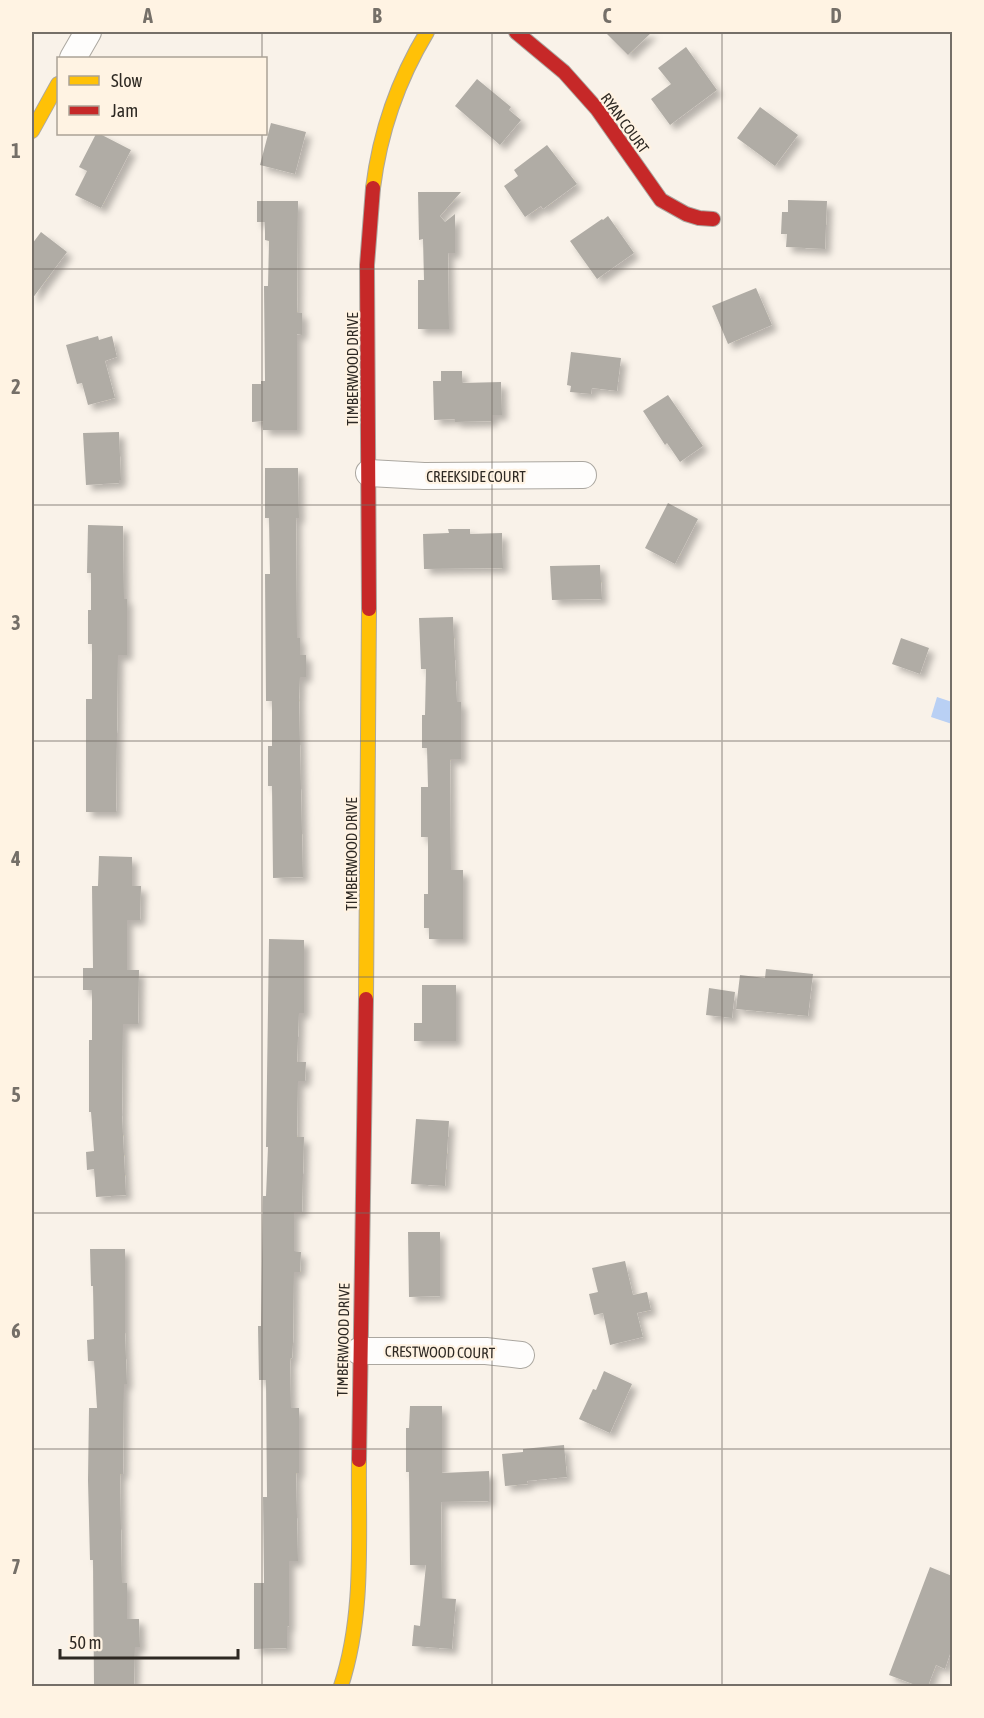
<svg xmlns="http://www.w3.org/2000/svg" width="984" height="1718" viewBox="0 0 984 1718" font-family="'Asap Condensed',sans-serif">
<style>
.water{fill:#b9d0f4}
.building{fill:#b0aca5;filter:url(#shadow)}
.lines{fill:none;stroke-linecap:round;stroke-linejoin:round}
.street-casing{stroke:#aba7a0;stroke-width:28}
.slow-casing{stroke:#aba7a0;stroke-width:16}
.jam-casing{stroke:#aba7a0;stroke-width:16}
.street{stroke:#fefdfc;stroke-width:26}
.slow{stroke:#ffc107;stroke-width:14}
.jam{stroke:#c62828;stroke-width:14}
.grid{fill:none;stroke:#756f68;stroke-width:1.5;stroke-opacity:0.55}
.labels{text-anchor:middle;dominant-baseline:central;stroke-width:4.5;stroke-linejoin:round;paint-order:stroke}
.street-label{font-size:15px;fill:#2e2923;stroke:#fff3e3}
.neatline{fill:none;stroke:#756f68;stroke-width:2}
.grid-label{font-size:20px;text-anchor:middle;font-weight:bold;fill:#756f68}
</style>
<defs>
<filter id="shadow"><feDropShadow dx="5.5" dy="5.5" stdDeviation="3" flood-color="#0004"/></filter>
</defs>
<rect width="100%" height="100%" fill="#f9f2e9"/>
<path class="water" d="M 937,697 L 952,702 L 952,724 L 931,717 Z"/>
<path class="building" d="M 605,32 L 652,32 L 628,55 Z
M 686,47 L 717,90 L 670,125 L 651,99 L 671,84 L 658,68 Z
M 477,79 L 511,107 L 509,110 L 521,120 L 500,145 L 455,106 Z
M 760,107 L 798,135 L 775,166 L 737,138 Z
M 271,123 L 306,132 L 295,174 L 260,165 Z
M 96,134 L 100,134 L 131,150 L 101,208 L 75,195 L 87,171 L 79,167 Z
M 547,145 L 577,184 L 543,209 L 541,206 L 525,217 L 504,186 L 518,176 L 514,170 Z
M 418,192 L 461,192 L 440,216 L 445,222 L 455,214 L 455,253 L 448,253 L 449,329 L 418,329 L 418,280 L 424,280 L 423,239 L 419,240 Z
M 788,200 L 827,201 L 825,249 L 786,247 L 787,234 L 781,234 L 782,212 L 788,212 Z
M 257,201 L 298,201 L 297,313 L 302,313 L 302,335 L 297,334 L 297,430 L 263,430 L 263,421 L 252,422 L 252,384 L 261,384 L 261,381 L 265,381 L 264,286 L 268,286 L 269,241 L 265,240 L 265,222 L 257,222 Z
M 608,216 L 634,253 L 597,279 L 570,241 L 602,219 L 603,220 Z
M 41,232 L 67,252 L 32,299 L 32,244 Z
M 756,288 L 772,325 L 728,344 L 712,306 Z
M 98,336 L 99,340 L 112,336 L 117,357 L 105,361 L 115,398 L 88,405 L 82,383 L 77,384 L 66,345 Z
M 571,352 L 621,358 L 617,391 L 592,388 L 591,394 L 570,392 L 571,386 L 567,385 Z
M 441,371 L 462,371 L 462,383 L 501,382 L 502,415 L 492,415 L 492,421 L 455,422 L 455,419 L 434,420 L 433,381 L 441,381 Z
M 668,395 L 703,446 L 680,462 L 667,443 L 665,445 L 643,411 Z
M 119,432 L 121,480 L 119,480 L 119,483 L 86,485 L 83,433 Z
M 265,468 L 298,468 L 299,518 L 296,518 L 297,638 L 300,638 L 300,655 L 306,655 L 306,677 L 300,677 L 299,700 L 303,877 L 273,878 L 272,786 L 268,786 L 268,746 L 272,746 L 272,701 L 266,701 L 265,574 L 270,574 L 269,518 L 265,518 Z
M 668,503 L 698,519 L 675,564 L 645,548 Z
M 88,525 L 123,526 L 124,599 L 127,599 L 127,655 L 118,655 L 116,812 L 86,812 L 86,699 L 92,699 L 92,644 L 88,644 L 88,610 L 91,610 L 91,573 L 87,573 Z
M 448,529 L 470,529 L 470,534 L 502,533 L 503,568 L 424,569 L 423,534 L 449,533 Z
M 600,565 L 602,599 L 552,600 L 550,566 Z
M 453,617 L 457,702 L 461,702 L 461,759 L 450,759 L 451,870 L 463,870 L 463,939 L 429,939 L 429,928 L 424,928 L 424,894 L 428,894 L 428,837 L 421,837 L 421,787 L 428,787 L 427,748 L 422,748 L 422,715 L 425,715 L 426,669 L 421,669 L 419,618 Z
M 901,638 L 929,648 L 920,674 L 892,664 Z
M 99,856 L 132,857 L 132,886 L 141,886 L 140,920 L 127,920 L 127,970 L 139,970 L 138,1024 L 123,1024 L 122,1115 L 126,1195 L 96,1197 L 94,1169 L 87,1170 L 86,1152 L 94,1151 L 91,1112 L 89,1112 L 89,1040 L 92,1040 L 92,990 L 83,990 L 83,968 L 93,968 L 92,886 L 98,886 Z
M 269,939 L 304,940 L 304,1013 L 299,1013 L 297,1062 L 306,1062 L 305,1081 L 298,1081 L 297,1137 L 304,1137 L 302,1212 L 294,1212 L 294,1251 L 301,1252 L 300,1272 L 294,1272 L 293,1343 L 292,1358 L 290,1359 L 291,1408 L 299,1408 L 299,1473 L 296,1473 L 298,1561 L 289,1561 L 289,1626 L 287,1627 L 287,1648 L 254,1649 L 254,1583 L 264,1583 L 263,1497 L 267,1497 L 266,1380 L 259,1380 L 258,1326 L 261,1326 L 263,1196 L 266,1196 L 268,1147 L 266,1147 Z
M 766,969 L 813,974 L 808,1016 L 736,1009 L 740,975 L 765,978 Z
M 422,985 L 456,985 L 456,1041 L 414,1041 L 414,1023 L 422,1023 Z
M 709,988 L 735,992 L 732,1018 L 706,1015 Z
M 416,1119 L 449,1121 L 445,1186 L 411,1184 Z
M 408,1232 L 440,1232 L 440,1296 L 409,1297 Z
M 90,1249 L 125,1249 L 125,1333 L 127,1384 L 124,1384 L 123,1474 L 120,1474 L 122,1583 L 127,1583 L 127,1619 L 139,1619 L 140,1647 L 135,1647 L 134,1685 L 121,1685 L 121,1686 L 94,1686 L 93,1560 L 90,1560 L 88,1480 L 89,1408 L 97,1408 L 94,1361 L 88,1361 L 87,1340 L 94,1339 L 93,1286 L 91,1286 Z
M 625,1261 L 633,1295 L 647,1292 L 651,1310 L 637,1313 L 643,1337 L 610,1345 L 603,1313 L 594,1315 L 589,1294 L 598,1292 L 592,1268 Z
M 604,1371 L 632,1384 L 610,1433 L 579,1419 L 593,1389 L 596,1390 Z
M 410,1406 L 442,1406 L 442,1473 L 489,1471 L 489,1501 L 441,1502 L 442,1598 L 456,1599 L 452,1649 L 412,1646 L 414,1625 L 420,1626 L 426,1565 L 410,1565 L 409,1472 L 406,1472 L 406,1428 L 409,1428 Z
M 564,1445 L 567,1477 L 527,1481 L 528,1484 L 505,1486 L 502,1454 L 523,1452 L 523,1449 Z
M 930,1567 L 952,1576 L 952,1648 L 945,1669 L 936,1665 L 928,1686 L 918,1686 L 889,1675 Z"/>
<g class="lines">
<defs>
<path id="street" d="M 73,58 L 88,32
M 369,473 L 424,476 L 583,475
M 359,1351 L 486,1351 L 521,1355"/>
<path id="slow" d="M 32,131 L 58,84
M 373,188 C 380,132 398,80 427,32
M 366,999 L 369,609
M 341,1686 C 365,1613 358,1535 359,1460"/>
<path id="jam" d="M 516,32 L 564,72 L 597,109 L 661,200 L 686,214 L 699,218 L 713,219
M 369,609 L 367,265 L 373,188
M 359,1460 L 366,999"/>
</defs>
<use href="#street" class="street-casing"/>
<use href="#slow" class="slow-casing"/>
<use href="#jam" class="jam-casing"/>
<use href="#street" class="street"/>
<use href="#slow" class="slow"/>
<use href="#jam" class="jam"/>
</g>
<path class="grid" d="M 262,32 L 262,58M 492,32 L 492,1686M 722,32 L 722,1686M 262,134 L 262,1686M 32,269 L 952,269M 32,505 L 952,505M 32,741 L 952,741M 32,977 L 952,977M 32,1213 L 952,1213M 32,1449 L 952,1449"/>
<g class="labels">
<g class="street-label">
<text transform="translate(625 123) rotate(54)">RYAN COURT</text>
<text transform="translate(352 369) rotate(-90)">TIMBERWOOD DRIVE</text>
<text x="476" y="476">CREEKSIDE COURT</text>
<text transform="translate(351 854) rotate(-90)">TIMBERWOOD DRIVE</text>
<text transform="translate(343 1340) rotate(-89)">TIMBERWOOD DRIVE</text>
<text transform="translate(440 1352) rotate(1)">CRESTWOOD COURT</text>
</g>
</g>
<rect width="984" height="1718" fill="none" stroke="#fff3e3" stroke-width="66"/>
<rect x="57" y="57" width="210" height="78" fill="#fff3e3" stroke="#aba296" stroke-width="1.5"/>
<rect x="69" y="76" width="30" height="9" fill="#ffc107" stroke="#aba296" stroke-width="1.5"/>
<text x="111" y="87" font-size="18" fill="#2e2923">Slow</text>
<rect x="69" y="106" width="30" height="9" fill="#c62828" stroke="#aba296" stroke-width="1.5"/>
<text x="111" y="117" font-size="18" fill="#2e2923">Jam</text>
<path d="M60 1649v9h178v-9" fill="none" stroke="#2e2923" stroke-width="3"/>
<text x="69" y="1649" font-size="18" fill="#2e2923" stroke="#fff3e3" stroke-width="4.5" paint-order="stroke">50 m</text>
<rect x="33" y="33" width="918" height="1652" class="neatline"/>
<g class="grid-label">
<text x="148" y="23">A</text>
<text x="377" y="23">B</text>
<text x="607" y="23">C</text>
<text x="836" y="23">D</text>
<text x="16" y="158">1</text>
<text x="16" y="394">2</text>
<text x="16" y="630">3</text>
<text x="16" y="866">4</text>
<text x="16" y="1102">5</text>
<text x="16" y="1338">6</text>
<text x="16" y="1574">7</text>
</g>
</svg>
